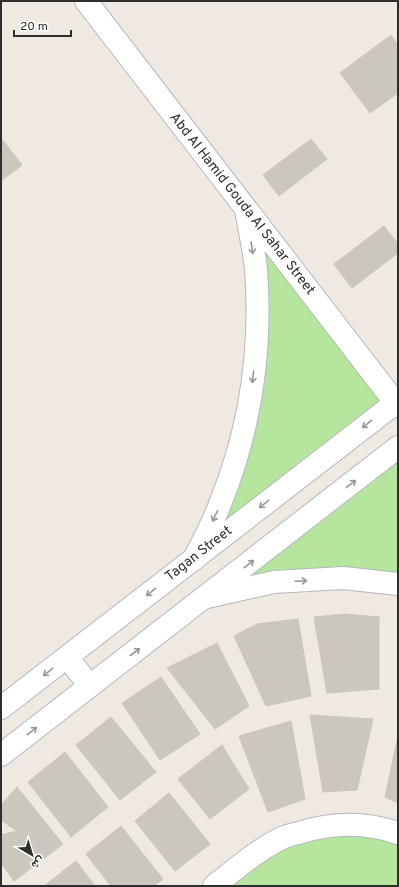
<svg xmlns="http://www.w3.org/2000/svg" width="399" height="887" viewBox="0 0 399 887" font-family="Overpass,Vazirmatn,sans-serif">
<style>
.green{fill:#b6e59e}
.building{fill:#cbc7bf;stroke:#cbc5ba}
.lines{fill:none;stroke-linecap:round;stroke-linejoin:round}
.minor-casing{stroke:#b4b7c1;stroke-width:24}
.tertiary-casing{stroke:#b4b7c1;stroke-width:24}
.minor{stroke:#fff;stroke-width:22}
.tertiary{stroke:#fff;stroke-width:22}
.oneway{stroke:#969696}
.labels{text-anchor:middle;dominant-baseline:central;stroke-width:3;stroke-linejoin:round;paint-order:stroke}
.street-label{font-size:14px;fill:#2e2e2e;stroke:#fff}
</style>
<rect width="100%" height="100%" fill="#efe9e1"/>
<path class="green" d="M 246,209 L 395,403 L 194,559 L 252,389 Z
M 398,447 L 398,584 L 207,597 Z
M 398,833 L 398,886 L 214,886 L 282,837 Z"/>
<path class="building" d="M 391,35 L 398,45 L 398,93 L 370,113 L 340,73 Z
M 1,138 L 22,165 L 1,181 Z
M 311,139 L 327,159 L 279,196 L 263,175 Z
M 384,226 L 398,244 L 398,253 L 352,288 L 334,264 Z
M 345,614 L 379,617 L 379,689 L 327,693 L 314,617 Z
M 298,619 L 311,696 L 266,706 L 234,636 L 257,624 Z
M 217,643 L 249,706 L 215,729 L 167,668 Z
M 161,677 L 200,734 L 160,760 L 122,703 Z
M 310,715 L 373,719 L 357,790 L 323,792 Z
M 111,717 L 156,772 L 120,800 L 76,745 Z
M 291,721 L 305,799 L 268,812 L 239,736 Z
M 398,736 L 398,803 L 385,797 Z
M 222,745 L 249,789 L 210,819 L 178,779 Z
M 65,752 L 108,807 L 71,837 L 28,782 Z
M 17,787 L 63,844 L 14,881 L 1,863 L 1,835 L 17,831 L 1,820 L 1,805 Z
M 169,793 L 210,844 L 175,871 L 135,821 Z
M 121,826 L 163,879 L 154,886 L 111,886 L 86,854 Z
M 76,861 L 95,886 L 44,886 Z"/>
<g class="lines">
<defs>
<path id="minor" d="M 194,559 C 203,541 213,523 220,504 C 250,430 262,349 256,269 C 254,249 249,229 246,209
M 207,597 L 274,582 L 343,578 L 398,584
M 214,886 C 236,869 257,850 282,838 C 288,835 295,834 302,832 C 335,822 366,822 398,833"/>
<path id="tertiary" d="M 86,1 L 398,406
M 67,657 L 90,686
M 1,708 L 398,401
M 1,755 L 398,447"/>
</defs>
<use href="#minor" class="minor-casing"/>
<use href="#tertiary" class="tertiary-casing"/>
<use href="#minor" class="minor"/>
<use href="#tertiary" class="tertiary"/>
</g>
<defs><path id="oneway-shaft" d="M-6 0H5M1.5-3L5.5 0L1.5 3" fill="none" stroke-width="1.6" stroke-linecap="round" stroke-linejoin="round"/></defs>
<g class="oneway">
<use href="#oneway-shaft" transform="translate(252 248) rotate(81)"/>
<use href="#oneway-shaft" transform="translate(253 377) rotate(95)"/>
<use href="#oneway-shaft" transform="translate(367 424) rotate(142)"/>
<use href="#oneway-shaft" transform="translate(351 484) rotate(-38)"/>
<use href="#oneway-shaft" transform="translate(264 504) rotate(142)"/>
<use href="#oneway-shaft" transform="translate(215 516) rotate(116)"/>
<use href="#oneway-shaft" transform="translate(249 564) rotate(-38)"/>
<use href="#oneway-shaft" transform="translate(301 581) rotate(-3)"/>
<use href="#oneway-shaft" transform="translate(151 592) rotate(142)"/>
<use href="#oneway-shaft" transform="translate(135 652) rotate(-37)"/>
<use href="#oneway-shaft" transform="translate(48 672) rotate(142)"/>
<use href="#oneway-shaft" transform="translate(32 731) rotate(-38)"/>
</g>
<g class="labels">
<g class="street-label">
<text transform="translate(242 204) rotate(52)">Abd Al Hamid Gouda Al Sahar Street</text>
<text transform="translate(199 554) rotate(-38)">Tagan Street</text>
</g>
</g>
<rect width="399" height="887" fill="none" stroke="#2e2e2e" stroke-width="4"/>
<g transform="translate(32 855) rotate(142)" stroke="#ffffff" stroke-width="3" paint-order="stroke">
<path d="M0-3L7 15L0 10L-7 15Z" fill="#2e2e2e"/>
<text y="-6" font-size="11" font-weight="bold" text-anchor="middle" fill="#2e2e2e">ش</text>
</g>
<path d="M14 30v6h57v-6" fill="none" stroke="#2e2e2e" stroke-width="2"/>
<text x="20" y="30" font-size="12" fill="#2e2e2e" stroke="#ffffff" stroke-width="3" paint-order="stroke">20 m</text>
</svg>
